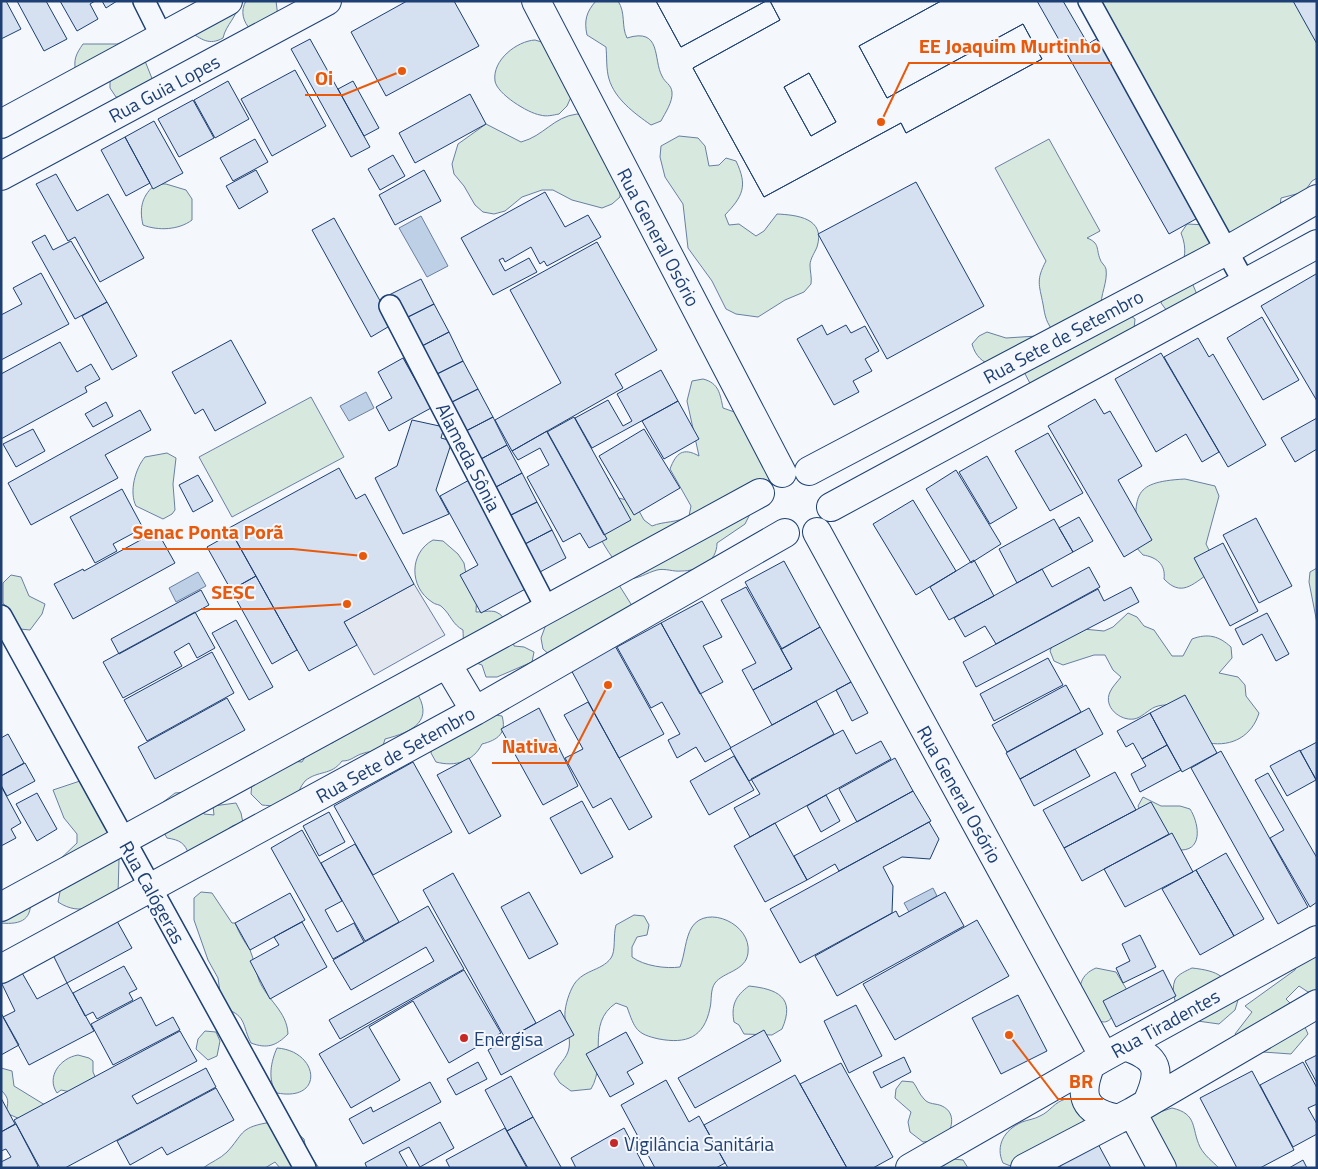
<svg xmlns="http://www.w3.org/2000/svg" width="1318" height="1169" viewBox="0 0 1318 1169" font-family="'Titillium Web',sans-serif">
<style>
.green{fill:#d7e8df;stroke:#687fa3}
.parking{fill:#e3e8f0;stroke:#687fa3}
.water{fill:#bed0e5;stroke:#687fa3}
.building{fill:#d5e0f0;stroke:#1d3f73;fill-rule:evenodd}
.lines{fill:none;stroke-linecap:round;stroke-linejoin:round}
.street-casing{stroke:#1d3f73;stroke-width:24}
.secondary-casing{stroke:#1d3f73;stroke-width:30}
.street{stroke:#f4f7fb;stroke-width:21}
.secondary{stroke:#f4f7fb;stroke-width:28}
.poi-dot{fill:#c62828;stroke:#f4f7fb;stroke-width:2}
.labels{text-anchor:middle;dominant-baseline:central;stroke-width:4;stroke-linejoin:round;paint-order:stroke}
.street-label{font-size:19px;fill:#1d3f73;stroke:#f4f7fb}
.poi-label{font-size:19px;fill:#1d3f73;stroke:#f4f7fb;text-anchor:start}
.leader{fill:none;stroke:#e8590c;stroke-width:2}
.callout-dot{fill:#e8590c;stroke:#f4f7fb;stroke-width:2}
.callout-label{font-size:20px;text-anchor:middle;font-weight:bold;fill:#e8590c;stroke:#f4f7fb;stroke-width:4;stroke-linejoin:round;paint-order:stroke}
</style>
<rect width="100%" height="100%" fill="#f4f7fb"/>
<path class="green" d="M 239,1 C 238,17 226,24 223,38 C 209,46 201,39 189,31 Z
M 246,1 L 276,1 L 278,17 L 251,30 C 243,22 240,11 246,1 Z
M 596,1 L 618,1 C 626,13 621,26 627,38 C 662,27 653,60 662,76 C 665,83 671,84 672,92 C 673,102 665,113 661,121 L 651,125 C 634,113 615,99 609,79 C 606,69 607,57 606,47 L 587,35 C 584,21 586,12 596,1 Z
M 1092,1 L 1317,1 L 1317,178 L 1312,181 L 1304,192 L 1281,198 L 1279,216 L 1194,275 L 1193,285 L 1201,304 L 1167,311 L 1161,303 C 1170,277 1194,265 1181,233 L 1187,224 L 1207,225 Z
M 141,35 L 145,61 L 153,81 L 136,100 L 116,97 L 110,88 L 110,79 L 76,72 C 73,60 76,54 83,44 L 117,44 Z
M 535,40 L 545,43 L 571,97 L 567,106 L 559,114 C 553,115 547,117 540,115 C 528,113 497,94 495,81 C 492,60 517,41 535,40 Z
M 577,114 L 586,116 L 609,171 L 620,187 L 620,197 L 612,204 L 602,208 L 572,200 L 553,190 L 542,190 L 522,197 L 505,211 L 494,214 L 483,212 L 475,205 L 464,186 L 454,174 L 452,164 L 458,144 L 486,124 L 521,142 C 544,136 553,117 577,114 Z
M 679,136 L 698,138 L 705,146 L 709,166 L 719,165 L 726,158 L 736,161 C 748,186 743,196 725,215 L 729,225 L 739,224 L 756,236 L 764,231 L 777,214 C 797,215 826,218 817,247 C 815,252 810,259 810,265 C 810,272 812,277 811,284 L 804,292 L 785,300 L 758,317 L 736,314 L 726,309 L 712,281 L 688,248 L 683,204 L 665,177 L 660,157 L 661,146 Z
M 1049,139 L 1100,231 L 1087,238 C 1100,243 1096,249 1100,259 C 1101,263 1105,265 1106,269 C 1108,282 1100,295 1101,308 L 1127,313 L 1135,319 L 1134,329 L 1087,378 C 1072,402 1055,399 1033,389 L 1023,370 C 1001,367 979,369 972,344 L 979,336 L 987,332 L 1006,338 L 1037,336 L 1062,348 L 1071,349 L 1080,344 L 1076,334 L 1055,333 C 1046,323 1045,316 1043,304 C 1039,284 1036,280 1046,261 L 995,168 Z
M 156,184 L 166,184 L 186,190 L 192,199 L 192,220 C 179,230 158,231 143,225 C 139,208 142,195 156,184 Z
M 703,379 C 719,383 720,394 723,408 L 743,415 L 781,460 L 764,488 L 750,504 L 750,514 L 745,524 L 717,543 C 717,562 699,571 681,571 C 674,572 665,568 657,570 C 646,573 639,579 627,579 C 620,566 610,556 603,543 C 594,528 599,491 600,473 L 608,478 L 615,497 L 634,502 L 644,520 L 652,526 C 664,521 677,523 689,516 L 691,506 L 670,469 C 676,453 683,447 699,456 L 687,401 L 692,381 Z
M 311,397 L 344,457 L 232,517 L 199,457 Z
M 167,453 L 176,458 L 173,484 L 175,510 L 172,514 L 163,519 L 136,506 C 129,492 135,469 145,457 Z
M 1185,479 L 1215,486 L 1219,496 L 1206,544 L 1211,554 L 1209,573 C 1192,585 1181,597 1164,579 C 1166,564 1156,557 1143,555 L 1135,546 C 1137,497 1128,482 1185,479 Z
M 433,540 L 443,541 L 458,554 L 464,563 L 466,574 L 477,591 L 476,612 C 481,612 491,610 496,612 C 507,616 513,636 514,646 L 524,647 L 534,652 L 532,662 L 497,677 L 486,677 L 482,665 C 461,658 464,650 463,630 C 452,624 451,615 442,607 C 440,604 435,605 432,602 C 409,587 409,553 433,540 Z
M 1317,568 L 1317,623 L 1309,582 L 1310,572 Z
M 11,575 L 21,577 L 29,596 L 45,604 L 42,614 L 30,630 L 20,629 L 3,603 L 3,583 Z
M 619,585 L 636,612 L 554,659 L 543,649 L 541,638 L 548,619 Z
M 1128,613 L 1137,617 L 1144,626 L 1154,630 L 1172,656 L 1183,656 L 1192,639 C 1208,633 1219,636 1231,647 L 1232,658 L 1219,673 L 1238,677 L 1245,685 L 1246,696 L 1259,713 C 1252,736 1232,747 1209,743 L 1186,707 C 1176,706 1165,703 1155,707 C 1148,710 1141,718 1134,719 C 1120,721 1103,707 1110,692 C 1112,687 1118,681 1121,677 L 1113,670 L 1105,655 L 1094,655 L 1063,665 L 1054,661 L 1050,651 L 1054,641 L 1083,629 L 1104,631 L 1113,627 Z
M 415,690 C 436,721 412,732 385,739 L 382,749 C 375,752 368,751 361,754 C 353,757 351,761 342,761 C 331,776 318,770 305,781 C 300,786 298,796 293,801 C 285,807 271,806 262,805 L 251,794 L 252,782 L 292,761 L 302,762 L 313,745 L 322,742 L 332,743 Z
M 483,713 L 502,716 C 507,733 498,740 482,744 C 473,762 455,767 436,762 L 431,753 L 433,743 Z
M 83,780 L 117,849 L 119,860 L 118,894 C 97,905 81,917 58,902 L 60,892 L 55,864 L 77,843 L 77,834 L 64,818 L 53,790 Z
M 185,792 L 199,804 L 204,814 L 214,815 L 213,806 L 236,803 L 241,813 L 243,823 C 230,825 226,829 222,841 L 189,855 C 185,843 180,840 167,838 L 162,829 L 158,806 L 175,793 Z
M 1143,797 L 1161,806 L 1180,806 L 1190,809 C 1198,821 1204,849 1182,850 C 1176,851 1169,849 1162,848 L 1152,834 L 1138,806 Z
M 1,892 L 30,897 C 33,919 22,925 1,923 Z
M 201,892 L 212,893 L 232,923 L 235,923 C 239,933 244,941 250,950 C 254,959 255,970 259,980 C 267,1000 287,1011 288,1034 C 276,1046 267,1049 251,1043 C 242,1026 247,1016 226,1009 L 221,999 L 218,978 L 208,960 L 194,920 L 194,898 Z
M 634,915 L 644,916 L 649,925 L 647,935 L 637,937 L 632,947 L 632,957 C 644,966 666,969 680,967 C 685,955 685,938 692,927 C 707,904 752,924 748,953 C 746,971 723,972 715,983 C 710,990 712,1000 710,1008 C 704,1038 686,1044 659,1039 C 636,1034 635,1029 627,1007 L 616,1003 C 585,1024 608,1060 591,1089 L 571,1091 L 560,1083 L 554,1074 C 558,1064 567,1059 569,1048 C 571,1037 566,1028 565,1018 C 564,1009 568,996 572,988 C 581,969 601,972 611,958 C 616,951 613,935 616,925 Z
M 1317,945 L 1317,993 L 1308,992 L 1299,986 L 1286,999 L 1298,1011 L 1308,1034 L 1291,1054 L 1249,1051 L 1235,1034 L 1252,1012 L 1245,1006 L 1295,970 L 1302,950 Z
M 1096,968 L 1116,972 L 1127,990 C 1110,1025 1107,1035 1078,1001 C 1080,985 1080,975 1096,968 Z
M 1192,968 C 1219,971 1226,976 1238,1000 L 1235,1010 L 1219,1024 L 1183,1019 C 1177,1010 1170,991 1175,980 C 1178,974 1186,971 1192,968 Z
M 749,986 C 777,989 796,997 782,1029 L 772,1035 L 744,1034 L 739,1025 L 734,1022 C 731,1006 735,996 749,986 Z
M 205,1031 L 216,1032 L 220,1041 L 217,1056 L 208,1060 L 196,1049 L 198,1039 Z
M 277,1048 C 319,1051 325,1102 277,1093 C 267,1081 271,1061 277,1048 Z
M 78,1055 L 89,1058 L 93,1061 L 93,1072 L 97,1081 L 71,1092 L 61,1090 L 57,1093 C 46,1077 60,1058 78,1055 Z
M 1,1068 L 12,1071 L 14,1086 L 45,1105 L 20,1119 L 6,1113 C 8,1102 10,1099 1,1090 Z
M 902,1081 L 913,1082 C 917,1087 919,1094 924,1099 C 929,1105 936,1103 942,1106 C 957,1113 952,1130 944,1140 L 923,1142 L 910,1132 L 908,1122 L 911,1112 L 895,1098 L 896,1089 Z
M 1066,1099 L 1077,1100 L 1087,1116 L 1086,1127 L 1013,1167 L 1003,1163 C 995,1146 1004,1130 1022,1122 C 1027,1120 1035,1119 1040,1116 C 1051,1111 1054,1102 1066,1099 Z
M 1172,1108 C 1198,1114 1191,1128 1200,1147 C 1205,1156 1212,1161 1219,1168 L 1156,1168 L 1146,1122 L 1154,1114 Z
M 266,1123 L 278,1124 L 296,1132 L 304,1139 L 306,1149 L 319,1168 L 280,1168 L 275,1162 L 265,1168 L 203,1168 C 211,1162 220,1159 227,1152 C 243,1135 239,1128 266,1123 Z
M 953,1159 L 963,1160 L 968,1168 L 940,1168 Z"/>
<path class="parking" d="M 414,584 L 445,635 L 374,675 L 344,622 Z"/>
<path class="water" d="M 421,216 L 448,266 L 427,277 L 399,228 Z
M 366,392 L 374,408 L 349,421 L 340,406 Z
M 198,572 L 206,586 L 176,602 L 169,588 Z
M 933,888 L 937,896 L 909,912 L 904,903 Z"/>
<path class="building" d="M 1,1 L 6,1 L 21,29 L 1,39 Z
M 17,1 L 46,1 L 67,39 L 44,51 Z
M 60,1 L 95,1 L 90,4 L 98,19 L 77,31 Z
M 102,1 L 117,1 L 106,8 Z
M 407,1 L 454,1 L 479,46 L 386,96 L 351,32 Z
M 656,1 L 766,1 L 681,47 Z
M 656,1 L 766,1 L 681,47 Z
M 770,1 L 941,1 L 859,46 L 887,98 L 1023,24 L 1042,59 L 906,133 L 901,123 L 764,197 L 693,68 L 780,20 ZM 809,73 L 836,122 L 811,136 L 784,87 Z
M 770,1 L 941,1 L 859,46 L 887,98 L 1023,24 L 1042,59 L 906,133 L 901,123 L 764,197 L 693,68 L 780,20 Z
M 1037,1 L 1063,1 L 1088,44 L 1101,36 L 1203,215 L 1169,234 Z
M 1293,1 L 1317,1 L 1317,44 Z
M 310,39 L 370,147 L 351,157 L 291,49 Z
M 295,70 L 326,126 L 272,156 L 241,99 Z
M 809,73 L 836,122 L 811,136 L 784,87 Z
M 228,81 L 249,119 L 215,138 L 194,100 Z
M 353,81 L 379,128 L 364,136 L 338,89 Z
M 470,94 L 486,124 L 415,163 L 399,133 Z
M 193,100 L 214,138 L 179,157 L 158,119 Z
M 154,121 L 183,173 L 153,189 L 125,137 Z
M 125,137 L 150,183 L 126,196 L 101,150 Z
M 255,139 L 268,162 L 233,181 L 220,158 Z
M 393,155 L 405,176 L 380,190 L 368,169 Z
M 256,170 L 268,192 L 239,209 L 226,186 Z
M 424,170 L 441,201 L 395,225 L 379,195 Z
M 56,174 L 77,211 L 108,194 L 144,258 L 100,282 L 75,237 L 68,241 L 36,184 Z
M 916,182 L 984,306 L 887,359 L 818,234 Z
M 545,192 L 565,227 L 588,215 L 601,237 L 547,266 L 544,261 L 540,264 L 531,247 L 505,262 L 503,258 L 499,260 L 505,271 L 529,258 L 537,272 L 493,295 L 461,238 Z
M 334,218 L 393,324 L 371,337 L 312,230 Z
M 45,235 L 53,250 L 71,241 L 107,302 L 75,319 L 32,242 Z
M 597,242 L 657,350 L 615,374 L 623,388 L 512,451 L 495,420 L 561,383 L 510,290 Z
M 41,273 L 69,324 L 1,360 L 1,315 L 22,304 L 13,288 Z
M 1316,274 L 1317,275 L 1317,401 L 1261,306 Z
M 421,279 L 434,304 L 402,320 L 389,295 Z
M 107,302 L 137,356 L 112,370 L 82,316 Z
M 434,304 L 449,332 L 422,346 L 408,317 Z
M 1262,317 L 1299,380 L 1263,400 L 1227,338 Z
M 822,325 L 827,335 L 846,325 L 851,333 L 865,326 L 879,351 L 865,359 L 872,371 L 853,381 L 859,392 L 834,405 L 797,339 Z
M 449,332 L 463,361 L 437,374 L 422,346 Z
M 1198,338 L 1209,357 L 1213,354 L 1266,445 L 1228,467 L 1164,357 Z
M 231,340 L 266,403 L 215,431 L 203,409 L 195,414 L 172,372 Z
M 60,342 L 77,372 L 91,364 L 100,379 L 85,387 L 87,392 L 1,439 L 1,374 Z
M 1161,353 L 1219,452 L 1202,462 L 1186,434 L 1156,452 L 1115,379 Z
M 403,358 L 431,408 L 389,431 L 376,407 L 392,398 L 378,372 Z
M 463,361 L 478,389 L 452,402 L 437,374 Z
M 661,370 L 678,401 L 592,448 L 575,418 L 608,400 L 623,426 L 632,421 L 617,394 Z
M 478,389 L 493,417 L 466,431 L 452,402 Z
M 1095,399 L 1104,414 L 1110,411 L 1142,466 L 1118,480 L 1152,540 L 1124,557 L 1048,426 Z
M 678,401 L 699,439 L 664,459 L 642,421 Z
M 106,402 L 113,416 L 93,427 L 85,414 Z
M 140,410 L 151,430 L 105,455 L 118,478 L 31,525 L 8,483 Z
M 493,417 L 507,445 L 481,459 L 466,431 Z
M 574,417 L 631,520 L 604,535 L 547,432 Z
M 1317,418 L 1317,449 L 1295,462 L 1281,438 Z
M 412,420 L 444,427 L 441,438 L 452,441 L 436,490 L 449,514 L 403,534 L 375,478 L 397,466 Z
M 33,429 L 45,451 L 16,467 L 3,444 Z
M 644,429 L 680,488 L 634,515 L 599,456 Z
M 547,431 L 607,539 L 589,548 L 580,533 L 563,542 L 527,477 L 549,465 L 540,448 L 518,460 L 512,451 Z
M 1048,433 L 1083,493 L 1050,511 L 1015,451 Z
M 507,445 L 522,473 L 496,487 L 481,459 Z
M 987,456 L 1017,508 L 990,524 L 959,472 Z
M 339,468 L 356,499 L 365,494 L 414,584 L 344,622 L 357,645 L 309,671 L 229,528 Z
M 956,470 L 1001,544 L 971,563 L 926,489 Z
M 522,473 L 537,502 L 511,515 L 496,487 Z
M 198,475 L 213,501 L 193,512 L 179,485 Z
M 471,479 L 531,586 L 481,613 L 460,575 L 478,565 L 440,496 Z
M 122,489 L 143,528 L 113,544 L 117,551 L 95,563 L 70,517 Z
M 913,500 L 956,571 L 916,595 L 873,524 Z
M 537,502 L 552,530 L 525,544 L 511,515 Z
M 1079,517 L 1093,541 L 1073,552 L 1059,528 Z
M 1256,518 L 1292,586 L 1259,603 L 1223,535 Z
M 1054,519 L 1073,552 L 1017,583 L 999,549 Z
M 552,530 L 566,558 L 540,572 L 525,544 Z
M 157,531 L 175,563 L 73,619 L 54,584 L 83,569 L 84,571 Z
M 232,533 L 256,576 L 231,590 L 207,547 Z
M 1223,543 L 1258,611 L 1230,626 L 1194,558 Z
M 974,560 L 994,596 L 949,620 L 930,587 Z
M 784,561 L 820,627 L 782,649 L 745,582 Z
M 1089,567 L 1100,587 L 996,644 L 985,626 L 965,637 L 954,618 L 1042,569 L 1052,587 Z
M 256,576 L 297,650 L 272,664 L 231,590 Z
M 746,587 L 792,669 L 753,690 L 742,670 L 756,663 L 721,600 Z
M 1131,587 L 1139,602 L 976,687 L 963,662 L 1098,589 L 1104,601 Z
M 201,590 L 209,605 L 119,654 L 111,639 Z
M 702,601 L 722,637 L 703,646 L 723,682 L 700,694 L 661,623 Z
M 195,612 L 215,648 L 197,658 L 189,643 L 174,652 L 182,666 L 123,698 L 103,662 Z
M 1267,613 L 1289,654 L 1276,661 L 1262,634 L 1243,645 L 1235,629 Z
M 236,620 L 273,687 L 249,700 L 212,633 Z
M 661,623 L 731,748 L 705,762 L 696,747 L 677,758 L 668,740 L 680,734 L 662,702 L 651,708 L 617,647 Z
M 820,627 L 851,682 L 772,725 L 753,690 L 792,669 L 781,649 Z
M 614,644 L 664,734 L 619,758 L 570,668 Z
M 212,652 L 234,693 L 147,741 L 124,700 Z
M 1048,658 L 1063,685 L 994,721 L 980,694 Z
M 851,682 L 868,713 L 852,721 L 836,690 Z
M 1066,685 L 1081,712 L 1007,752 L 992,725 Z
M 1185,695 L 1217,753 L 1182,772 L 1150,713 Z
M 227,698 L 245,730 L 155,779 L 138,747 Z
M 816,701 L 834,734 L 749,781 L 730,748 Z
M 588,702 L 652,817 L 629,830 L 611,798 L 593,808 L 565,758 L 583,749 L 564,715 Z
M 539,708 L 578,786 L 543,805 L 501,729 Z
M 1089,708 L 1103,734 L 1020,779 L 1006,753 Z
M 1150,713 L 1167,745 L 1142,759 L 1133,743 L 1126,747 L 1117,731 Z
M 843,730 L 856,754 L 881,741 L 891,759 L 750,837 L 734,808 L 760,794 L 751,779 Z
M 8,734 L 24,763 L 1,776 L 1,738 Z
M 1317,742 L 1317,781 L 1300,751 Z
M 1167,745 L 1181,770 L 1140,792 L 1131,774 L 1146,766 L 1142,759 Z
M 1075,749 L 1090,776 L 1034,806 L 1020,779 Z
M 1300,750 L 1316,780 L 1287,796 L 1270,766 Z
M 1221,751 L 1308,907 L 1278,924 L 1191,768 Z
M 734,756 L 754,790 L 709,815 L 690,781 Z
M 469,758 L 501,816 L 469,834 L 437,775 Z
M 895,758 L 913,791 L 857,822 L 839,789 Z
M 413,762 L 452,832 L 373,875 L 334,806 Z
M 25,763 L 35,781 L 7,796 L 1,785 L 1,776 Z
M 1115,772 L 1136,810 L 1064,848 L 1043,810 Z
M 1268,773 L 1317,858 L 1317,902 L 1310,907 L 1270,838 L 1284,830 L 1255,780 Z
M 1,786 L 21,823 L 11,829 L 16,838 L 1,846 Z
M 913,791 L 931,821 L 839,871 L 835,864 L 807,880 L 794,856 Z
M 37,793 L 57,829 L 37,841 L 16,804 Z
M 826,795 L 840,821 L 821,832 L 807,806 Z
M 582,801 L 613,857 L 581,874 L 550,818 Z
M 1151,802 L 1169,834 L 1082,881 L 1064,848 Z
M 329,812 L 345,842 L 319,856 L 303,826 Z
M 929,822 L 939,839 L 930,859 L 902,857 L 883,867 L 893,886 L 892,913 L 800,963 L 770,909 Z
M 775,823 L 807,880 L 765,902 L 734,846 Z
M 302,830 L 342,901 L 325,910 L 337,932 L 354,923 L 364,942 L 333,959 L 271,848 Z
M 1172,833 L 1193,872 L 1125,907 L 1104,869 Z
M 355,844 L 399,922 L 365,941 L 321,863 Z
M 1226,853 L 1264,919 L 1234,936 L 1196,870 Z
M 1196,870 L 1234,936 L 1200,955 L 1162,889 Z
M 453,873 L 536,1023 L 506,1040 L 423,890 Z
M 529,892 L 558,944 L 529,959 L 501,907 Z
M 945,892 L 964,926 L 837,996 L 815,956 L 896,911 L 899,917 Z
M 290,893 L 305,920 L 250,950 L 235,923 Z
M 428,906 L 464,969 L 340,1039 L 329,1020 L 434,961 L 426,947 L 351,990 L 333,960 Z
M 977,920 L 1009,976 L 895,1040 L 863,984 Z
M 117,921 L 132,948 L 67,983 L 53,955 Z
M 302,922 L 327,967 L 270,999 L 250,961 L 279,945 L 274,937 Z
M 1140,935 L 1156,967 L 1123,983 L 1116,968 L 1130,961 L 1122,944 Z
M 124,966 L 137,989 L 129,993 L 133,1000 L 97,1019 L 93,1012 L 85,1016 L 73,993 Z
M 464,970 L 501,1033 L 449,1063 L 413,1001 L 369,1027 L 400,1080 L 351,1108 L 319,1054 Z
M 1163,970 L 1176,996 L 1116,1027 L 1103,1001 Z
M 21,971 L 37,999 L 67,983 L 94,1031 L 29,1065 L 3,1017 L 15,1011 L 1,982 Z
M 1018,995 L 1047,1051 L 1001,1074 L 972,1018 Z
M 141,997 L 156,1026 L 173,1017 L 180,1030 L 113,1065 L 91,1024 Z
M 856,1005 L 882,1056 L 849,1073 L 824,1021 Z
M 560,1010 L 574,1035 L 501,1075 L 488,1050 Z
M 1,1013 L 19,1045 L 1,1055 Z
M 764,1030 L 781,1061 L 695,1108 L 678,1078 Z
M 180,1031 L 197,1061 L 132,1096 L 137,1104 L 206,1068 L 216,1087 L 65,1168 L 40,1168 L 14,1120 Z
M 626,1032 L 643,1063 L 627,1072 L 634,1084 L 610,1097 L 586,1054 Z
M 1317,1055 L 1317,1083 L 1305,1061 Z
M 904,1057 L 911,1072 L 881,1088 L 873,1072 Z
M 478,1062 L 487,1079 L 456,1095 L 447,1079 Z
M 1303,1062 L 1317,1088 L 1317,1104 L 1308,1108 L 1317,1124 L 1317,1134 L 1293,1147 L 1260,1085 Z
M 841,1063 L 893,1157 L 873,1168 L 847,1168 L 800,1084 Z
M 1252,1071 L 1294,1150 L 1260,1168 L 1237,1168 L 1200,1098 Z
M 795,1075 L 847,1168 L 728,1168 L 704,1125 Z
M 511,1076 L 533,1117 L 507,1131 L 485,1090 Z
M 666,1080 L 689,1122 L 699,1116 L 725,1163 L 716,1168 L 655,1168 L 621,1105 Z
M 430,1082 L 441,1102 L 363,1144 L 349,1119 L 371,1107 L 373,1112 Z
M 216,1088 L 234,1120 L 167,1155 L 162,1147 L 130,1165 L 117,1141 Z
M 1,1098 L 15,1124 L 1,1132 Z
M 533,1117 L 561,1167 L 560,1168 L 528,1168 L 507,1131 Z
M 440,1122 L 454,1148 L 420,1167 L 409,1147 L 399,1152 L 408,1168 L 367,1168 L 365,1163 Z
M 16,1124 L 38,1166 L 36,1168 L 1,1168 L 1,1162 L 11,1157 L 6,1149 L 1,1151 L 1,1132 Z
M 505,1128 L 527,1168 L 450,1168 L 446,1160 Z
M 624,1128 L 645,1168 L 576,1168 L 571,1158 Z
M 1097,1142 L 1111,1168 L 1061,1168 L 1058,1163 Z
M 1303,1160 L 1307,1168 L 1289,1168 Z"/>
<g class="lines">
<defs>
<path id="street" d="M 144,1 L 162,37
M 1089,1 L 1245,284
M 390,306 L 547,609
M 1,616 L 305,1168"/>
<path id="secondary" d="M 536,1 L 782,473
M 1,124 L 228,1
M 1,176 L 327,1
M 809,471 L 1226,251 L 1317,199
M 831,507 L 1317,244
M 817,532 L 1104,1057
M 447,664 L 475,711
M 1,907 L 760,493
M 1,969 L 475,711 L 785,533
M 1125,1046 C 1159,1058 1162,1070 1147,1103
M 1091,1064 C 1078,1096 1083,1112 1119,1119
M 1132,1112 L 1162,1168
M 910,1168 L 1104,1057 L 1317,940
M 1025,1168 L 1132,1112 L 1317,1004"/>
</defs>
<use href="#street" class="street-casing"/>
<use href="#secondary" class="secondary-casing"/>
<use href="#street" class="street"/>
<use href="#secondary" class="secondary"/>
</g>
<g class="poi-dot">
<circle cx="464" cy="1038" r="5"/>
<circle cx="614" cy="1143" r="5"/>
</g>
<g class="labels">
<g class="street-label">
<text transform="translate(164 88) rotate(-28)">Rua Guia Lopes</text>
<text transform="translate(659 237) rotate(62)">Rua General Osório</text>
<text transform="translate(1063 336) rotate(-28)">Rua Sete de Setembro</text>
<text transform="translate(469 457) rotate(63)">Alameda Sônia</text>
<text transform="translate(395 754) rotate(-29)">Rua Sete de Setembro</text>
<text transform="translate(960 794) rotate(61)">Rua General Osório</text>
<text transform="translate(153 892) rotate(61)">Rua Calógeras</text>
<text transform="translate(1165 1023) rotate(-29)">Rua Tiradentes</text>
</g>
<g class="poi-label">
<text x="474" y="1038">Energisa</text>
<text x="624" y="1143">Vigilância Sanitária</text>
</g>
</g>
<path class="leader" d="M881 122L909 63H1112M402 71L343 95H305M363 556L293 549H122M347 604L265 609H201M608 685L568 763H492M1009 1035L1058 1099H1103"/>
<g class="callout-dot">
<circle cx="881" cy="122" r="5"/>
<circle cx="402" cy="71" r="5"/>
<circle cx="363" cy="556" r="5"/>
<circle cx="347" cy="604" r="5"/>
<circle cx="608" cy="685" r="5"/>
<circle cx="1009" cy="1035" r="5"/>
</g>
<g class="callout-label">
<text x="1010" y="53">EE Joaquim Murtinho</text>
<text x="324" y="85">Oi</text>
<text x="208" y="539">Senac Ponta Porã</text>
<text x="233" y="599">SESC</text>
<text x="530" y="753">Nativa</text>
<text x="1081" y="1088">BR</text>
</g>
<rect width="1318" height="1169" fill="none" stroke="#1d3f73" stroke-width="5"/>
</svg>
